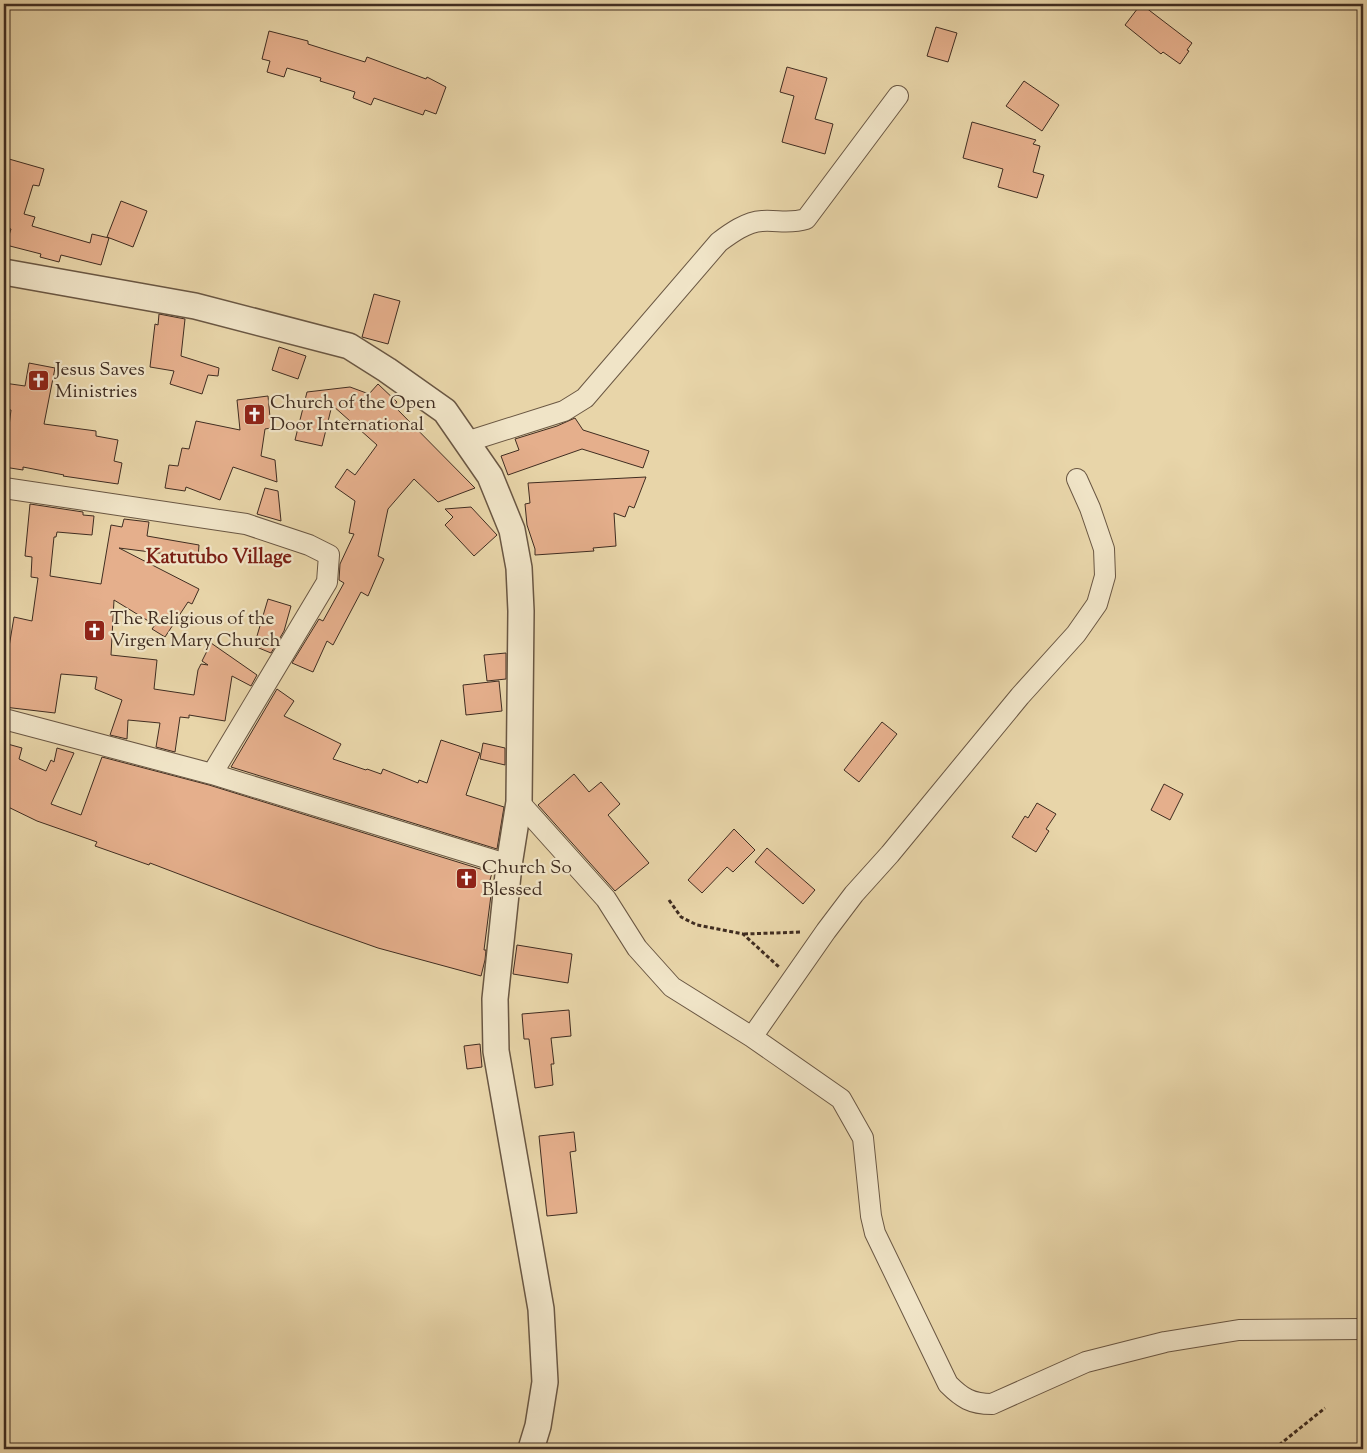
<svg xmlns="http://www.w3.org/2000/svg" width="1367" height="1453" viewBox="0 0 1367 1453" font-family="'Sorts Mill Goudy',serif">
<style>
.building{fill:#e5af8c;stroke:#402d21}
.lines{fill:none;stroke-linecap:round;stroke-linejoin:round}
.minor-casing{stroke:#6a5743;stroke-width:22}
.tertiary-casing{stroke:#6a5743;stroke-width:28}
.path{stroke:#402d21;stroke-width:3;stroke-dasharray:4 2.5;stroke-linecap:butt}
.minor{stroke:#f0e4c7;stroke-width:20}
.tertiary{stroke:#f0e4c7;stroke-width:25}
.labels{text-anchor:middle;dominant-baseline:central;stroke-width:4.5;stroke-linejoin:round;paint-order:stroke}
.poi-label{font-size:19px;fill:#402d21;stroke:#f0e4c7;text-anchor:start}
.neighbourhood-label{font-size:20px;font-weight:bold;fill:#7a1f14;stroke:#f0e4c7}
</style>
<rect width="100%" height="100%" fill="#e8d5a9"/>
<filter id="stains"><feTurbulence type="fractalNoise" baseFrequency=".004" numOctaves="4"/><feColorMatrix values="0 0 0 0 .2 0 0 0 0 .09 0 0 0 0 .02 0 0 0 .5 -.17"/></filter>
<radialGradient id="worn" r=".72"><stop offset=".6" stop-color="#630" stop-opacity="0"/><stop offset="1" stop-color="#630" stop-opacity=".3"/></radialGradient>
<path class="building" d="M 1141,4 L 1192,43 L 1187,50 L 1189,51 L 1180,64 L 1163,52 L 1161,54 L 1125,25 Z
M 936,27 L 957,33 L 948,62 L 927,56 Z
M 269,31 L 308,41 L 308,44 L 365,62 L 367,57 L 426,79 L 427,77 L 446,87 L 436,114 L 425,110 L 423,115 L 374,98 L 371,105 L 353,98 L 355,92 L 320,81 L 321,78 L 287,68 L 284,77 L 267,72 L 270,61 L 262,59 Z
M 787,67 L 827,78 L 815,119 L 833,124 L 825,154 L 782,142 L 794,96 L 780,92 Z
M 1024,81 L 1059,105 L 1042,131 L 1006,106 Z
M 972,122 L 1036,140 L 1033,144 L 1040,146 L 1033,172 L 1044,175 L 1037,198 L 998,187 L 1003,169 L 963,158 Z
M 9,159 L 44,169 L 39,186 L 33,185 L 24,214 L 35,217 L 32,226 L 90,243 L 92,234 L 109,238 L 101,265 L 61,255 L 59,262 L 40,257 L 41,254 L 6,245 L 11,229 L 4,227 L 4,175 Z
M 121,201 L 147,211 L 133,247 L 107,237 Z
M 374,294 L 400,301 L 388,344 L 362,337 Z
M 159,314 L 185,319 L 181,356 L 219,368 L 218,376 L 208,375 L 202,394 L 170,384 L 174,371 L 150,367 L 155,324 L 158,325 Z
M 279,347 L 306,356 L 298,379 L 272,370 Z
M 29,363 L 55,368 L 44,424 L 96,431 L 96,436 L 118,440 L 114,461 L 122,463 L 118,484 L 63,476 L 64,475 L 23,467 L 23,470 L 4,467 L 11,410 L 4,409 L 4,383 L 25,386 Z
M 378,384 L 397,402 L 394,406 L 475,488 L 438,502 L 414,479 L 388,509 L 378,556 L 384,559 L 368,596 L 361,592 L 333,645 L 327,641 L 313,672 L 292,663 L 319,619 L 323,621 L 344,583 L 339,580 L 340,564 L 354,534 L 349,533 L 355,501 L 335,487 L 347,469 L 355,475 L 377,445 L 332,405 L 322,446 L 295,440 L 307,392 L 350,387 L 369,394 Z
M 268,396 L 271,428 L 265,429 L 261,456 L 275,460 L 277,482 L 233,467 L 220,500 L 186,487 L 185,491 L 165,488 L 169,465 L 178,466 L 182,448 L 189,449 L 196,421 L 240,430 L 237,400 Z
M 575,418 L 583,430 L 649,451 L 643,468 L 582,449 L 508,475 L 501,456 L 519,450 L 515,439 L 557,426 Z
M 646,477 L 634,508 L 629,506 L 625,517 L 614,513 L 616,546 L 593,548 L 594,551 L 535,555 L 535,549 L 527,525 L 525,504 L 530,503 L 528,483 Z
M 265,488 L 278,491 L 281,521 L 257,514 Z
M 30,504 L 83,512 L 83,515 L 94,516 L 92,535 L 57,532 L 56,537 L 54,537 L 50,576 L 101,584 L 111,525 L 122,527 L 124,519 L 149,522 L 147,536 L 199,545 L 198,558 L 119,548 L 199,589 L 192,604 L 188,602 L 165,637 L 152,629 L 155,625 L 114,600 L 111,655 L 157,660 L 154,689 L 194,695 L 198,670 L 201,664 L 208,665 L 202,661 L 211,643 L 257,675 L 251,686 L 232,676 L 225,721 L 189,715 L 189,718 L 180,717 L 175,752 L 156,747 L 160,723 L 128,720 L 127,739 L 110,735 L 122,700 L 95,689 L 97,677 L 61,674 L 55,713 L 4,707 L 4,677 L 14,617 L 32,621 L 38,578 L 31,577 L 32,557 L 25,556 Z
M 471,507 L 497,535 L 474,556 L 445,525 L 453,517 L 445,509 Z
M 268,599 L 291,606 L 284,631 L 271,653 L 254,646 Z
M 506,653 L 506,679 L 487,681 L 484,655 Z
M 499,681 L 502,711 L 466,715 L 463,685 Z
M 277,689 L 294,701 L 284,716 L 341,744 L 333,759 L 366,770 L 367,769 L 381,774 L 383,769 L 418,783 L 419,780 L 427,783 L 441,740 L 480,753 L 466,795 L 504,807 L 497,849 L 231,767 Z
M 882,722 L 897,734 L 859,782 L 844,770 Z
M 4,743 L 22,748 L 19,759 L 46,771 L 51,760 L 54,762 L 57,748 L 74,753 L 51,804 L 81,815 L 102,757 L 209,785 L 490,872 L 492,873 L 486,894 L 491,895 L 484,950 L 486,950 L 485,960 L 481,976 L 378,948 L 310,924 L 150,863 L 149,865 L 95,846 L 97,842 L 37,821 L 4,805 Z
M 483,743 L 505,748 L 505,765 L 480,759 Z
M 574,774 L 589,792 L 601,782 L 620,804 L 608,815 L 649,863 L 615,891 L 538,805 Z
M 1164,784 L 1183,794 L 1170,820 L 1151,810 Z
M 1037,803 L 1056,814 L 1046,829 L 1049,831 L 1036,852 L 1012,837 L 1025,816 L 1028,818 Z
M 734,829 L 755,850 L 733,872 L 727,867 L 702,893 L 688,880 Z
M 767,848 L 815,890 L 803,904 L 755,862 Z
M 517,945 L 572,954 L 568,983 L 513,974 Z
M 569,1010 L 571,1036 L 551,1038 L 554,1064 L 551,1064 L 553,1085 L 535,1088 L 529,1039 L 524,1039 L 522,1014 Z
M 480,1044 L 482,1067 L 467,1069 L 464,1046 Z
M 574,1132 L 576,1151 L 570,1152 L 577,1213 L 547,1216 L 539,1136 Z"/>
<g class="lines">
<defs>
<path id="minor" d="M 466,442 L 564,411 L 585,398 L 719,242 C 731,233 746,222 762,221 C 778,220 790,224 806,219 L 898,96
M 4,488 L 246,524 L 309,545 L 329,555 L 327,582 L 212,774
M 4,719 L 212,774 L 509,865
M 519,802 L 606,899 L 637,948 L 672,987 L 752,1037 L 841,1099 L 863,1138 L 871,1216 L 875,1233 L 948,1384 C 962,1398 971,1404 992,1404 L 1086,1362 L 1165,1342 L 1239,1330 L 1363,1329
M 752,1037 L 826,931 L 854,894 L 890,854 L 1020,696 L 1076,634 L 1097,604 L 1105,576 L 1104,549 L 1090,508 L 1077,479"/>
<path id="tertiary" d="M 4,272 L 195,306 L 349,346 L 387,370 L 445,411 L 490,476 L 512,530 L 519,568 L 521,611 L 519,802 L 509,865 L 495,999 L 496,1051 L 541,1309 L 545,1382 L 538,1426 L 531,1449"/>
</defs>
<use href="#minor" class="minor-casing"/>
<use href="#tertiary" class="tertiary-casing"/>
<path class="path" d="M 669,900 L 681,917 L 697,925 L 743,934 L 779,967
M 744,934 L 802,932
M 1274,1449 L 1325,1408"/>
<use href="#minor" class="minor"/>
<use href="#tertiary" class="tertiary"/>
</g>
<defs>
<symbol id="church-square" viewBox="-11 -11 22 22"><rect x="-9" y="-9" width="18" height="18" rx="4" fill="#8f2418" stroke="#f0e4c7"/><path d="M-1.2-6h2.4v3.5h3.3v2.4h-3.3V6h-2.4V-.1h-3.3v-2.4h3.3Z" fill="#fff"/></symbol>
</defs>
<g fill-rule="evenodd">
<use href="#church-square" x="26" y="368" width="25" height="25"/>
<use href="#church-square" x="242" y="402" width="25" height="25"/>
<use href="#church-square" x="82" y="618" width="25" height="25"/>
<use href="#church-square" x="454" y="866" width="25" height="25"/>
</g>
<g class="labels">
<g class="poi-label">
<text x="55" y="370">Jesus Saves<tspan x="55" dy="22">Ministries</tspan></text>
<text x="270" y="403">Church of the Open<tspan x="270" dy="22">Door International</tspan></text>
<text x="110" y="619">The Religious of the<tspan x="110" dy="22">Virgen Mary Church</tspan></text>
<text x="482" y="868">Church So<tspan x="482" dy="22">Blessed</tspan></text>
</g>
<g class="neighbourhood-label">
<text x="219" y="558">Katutubo Village</text>
</g>
</g>
<rect width="1367" height="1453" fill="none" stroke="#e8d5a9" stroke-width="20"/>
<rect x="5" y="5" width="1357" height="1443" fill="none" stroke="#402d21" stroke-width="2.5"/>
<rect x="10" y="10" width="1347" height="1433" fill="none" stroke="#402d21"/>
<rect width="100%" height="100%" filter="url(#stains)"/>
<rect width="100%" height="100%" fill="url(#worn)"/>
</svg>
